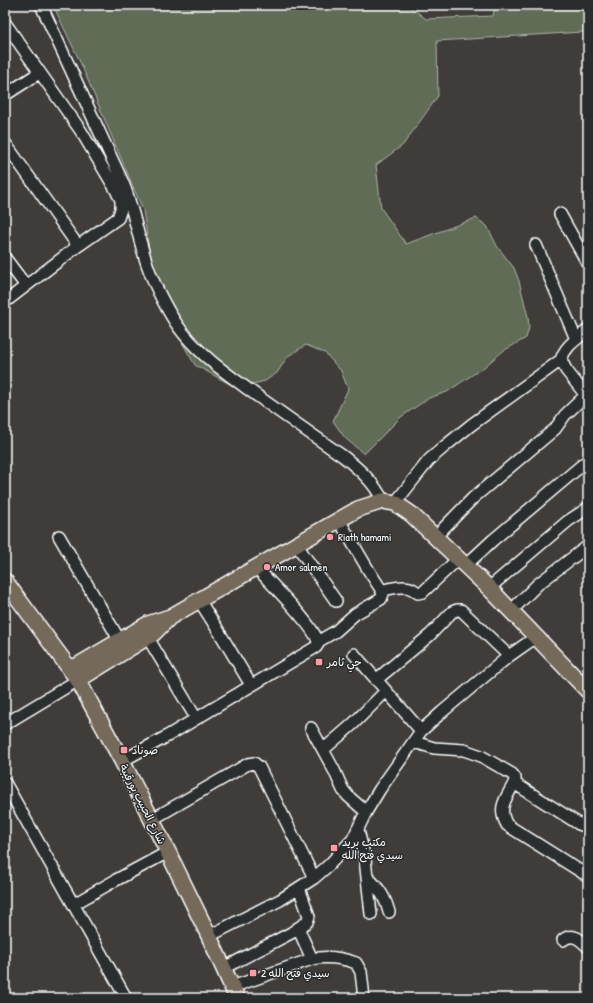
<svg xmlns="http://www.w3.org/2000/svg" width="593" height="1003" viewBox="0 0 593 1003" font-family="'Patrick Hand','Playpen Sans Arabic',sans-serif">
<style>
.green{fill:#606c54;stroke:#b0b6aa}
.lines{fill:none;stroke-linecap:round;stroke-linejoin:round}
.minor-casing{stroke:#fff;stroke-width:14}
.major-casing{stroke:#fff;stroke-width:18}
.minor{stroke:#2a2d2e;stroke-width:11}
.major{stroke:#746a5a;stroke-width:15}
.poi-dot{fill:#ff9aa2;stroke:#2a2d2e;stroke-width:1.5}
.labels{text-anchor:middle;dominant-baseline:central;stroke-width:3;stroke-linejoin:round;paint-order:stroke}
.poi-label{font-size:11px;fill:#fff;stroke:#2a2d2e;text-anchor:start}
.street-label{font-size:11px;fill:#fff;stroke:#2a2d2e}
</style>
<rect width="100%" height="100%" fill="#3f3c3a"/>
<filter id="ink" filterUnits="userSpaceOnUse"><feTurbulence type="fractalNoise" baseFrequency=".025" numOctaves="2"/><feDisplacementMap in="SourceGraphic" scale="8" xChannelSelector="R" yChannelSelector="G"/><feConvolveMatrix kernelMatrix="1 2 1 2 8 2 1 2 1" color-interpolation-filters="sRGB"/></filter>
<g filter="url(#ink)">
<path class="green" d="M 53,5 L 408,5 L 426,19 L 493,16 L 495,5 L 588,5 L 588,29 L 583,32 L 437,41 L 438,96 L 403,145 L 376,165 L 381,208 L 406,244 L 476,218 L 487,226 L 497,246 L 514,268 L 519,281 L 528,317 L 529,328 L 526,338 L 503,351 L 484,367 L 447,392 L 429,398 L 401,417 L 364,454 L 345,438 L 333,421 L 348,389 L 341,371 L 325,353 L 306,345 L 288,356 L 277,373 L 265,381 L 237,388 L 195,365 L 161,306 L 150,256 L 143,210 L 81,64 Z"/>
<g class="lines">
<defs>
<path id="minor" d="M 41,5 L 123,183 C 134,210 138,239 148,267 C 155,287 170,317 184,334 C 201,355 223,371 245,387 C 278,411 311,434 344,457 C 360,470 374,482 383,501
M 5,23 L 81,131 L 116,190 L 121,200 L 121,209 L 118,218 L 78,246 L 5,302
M 5,95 L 39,73
M 5,143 L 78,246
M 560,214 L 588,264
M 536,245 L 576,339
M 5,258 L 26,286
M 588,330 C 577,339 565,346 561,360 L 566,370 L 588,398
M 395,503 L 429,460 L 444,447 L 471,425 L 561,360
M 59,536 L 120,641
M 435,537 L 473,498 L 555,429 L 565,415 L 586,395
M 296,544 L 336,601
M 465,566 L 493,540 L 588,460
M 489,588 L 568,521 L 588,508
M 382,591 C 389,588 405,585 412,589 C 414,590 416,591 418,593 L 423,592 L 458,559
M 199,600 L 218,630 L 251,685
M 511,611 L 538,584 L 588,546
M 148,638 L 196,718
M 319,641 L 336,631 L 355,614 L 381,599 L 383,594 L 382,591 L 369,571 L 339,520
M 354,654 L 421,731
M 376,680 L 430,635 L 452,612 L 457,610 L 461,610 L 509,656
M 5,724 L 78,680
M 311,728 L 334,770 L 343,790 L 348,796 L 366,812
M 414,742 L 434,748 L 464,750 L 481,756 L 512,774 L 515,778 L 515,781 C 508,797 496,806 507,825 L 588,876
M 323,750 L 353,724 L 386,691
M 122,761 L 164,738 L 316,647 L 318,644 C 319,630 268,581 256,567
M 5,783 L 126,998
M 514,783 L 579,824 L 585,826 L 588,825
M 151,820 L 248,764 L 254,763 L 259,767 L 314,878
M 358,830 L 365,859 L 371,914
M 368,878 C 379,888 385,897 389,912
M 74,904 L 116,880 L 168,852
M 298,928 L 312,959
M 209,936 L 280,900 L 314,878 L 329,865 L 353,839 L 366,812 L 380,789 L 421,731 L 442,712 L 509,656 L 536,637
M 563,940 C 573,932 581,940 588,947
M 224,968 L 291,933 L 307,922 L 309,916 L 299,888
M 232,987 L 312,959 C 327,956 342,958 356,963 L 361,972 L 364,998"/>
<path id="major" d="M 5,581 L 78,680 L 122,761 L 168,852 L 209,936 L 237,998
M 70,670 L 148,624 L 170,617 L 358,509 L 383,501 L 395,503 L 411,514 L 489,588 L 588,691
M 78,680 L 154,633 L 168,619"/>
</defs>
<use href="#minor" class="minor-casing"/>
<use href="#major" class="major-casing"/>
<use href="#minor" class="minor"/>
<use href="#major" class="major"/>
</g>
</g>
<g class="poi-dot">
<circle cx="330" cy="537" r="4"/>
<circle cx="267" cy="567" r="4"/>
<rect x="315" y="658" width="8" height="8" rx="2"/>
<rect x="120" y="746" width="8" height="8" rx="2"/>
<rect x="330" y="844" width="8" height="8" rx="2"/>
<rect x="249" y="969" width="8" height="8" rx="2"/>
</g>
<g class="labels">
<g class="poi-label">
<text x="338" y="537">Riath hamami</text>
<text x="275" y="567">Amor salmen</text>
<text x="327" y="662">حي ثامر</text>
<text x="132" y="750">صوناد</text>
<text x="342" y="842">مكتب بريد<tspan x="342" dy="13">سيدي فتح الله</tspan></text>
<text x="261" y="973">2 سيدي فتح الله</text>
</g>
<g class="street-label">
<text transform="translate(143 804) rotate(63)">شارع الحبيب بورقيبة</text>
</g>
</g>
<rect width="593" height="1003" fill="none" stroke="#2a2d2e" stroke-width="20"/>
<rect x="10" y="10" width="573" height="983" fill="none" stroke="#fff" stroke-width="1.5" filter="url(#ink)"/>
</svg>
